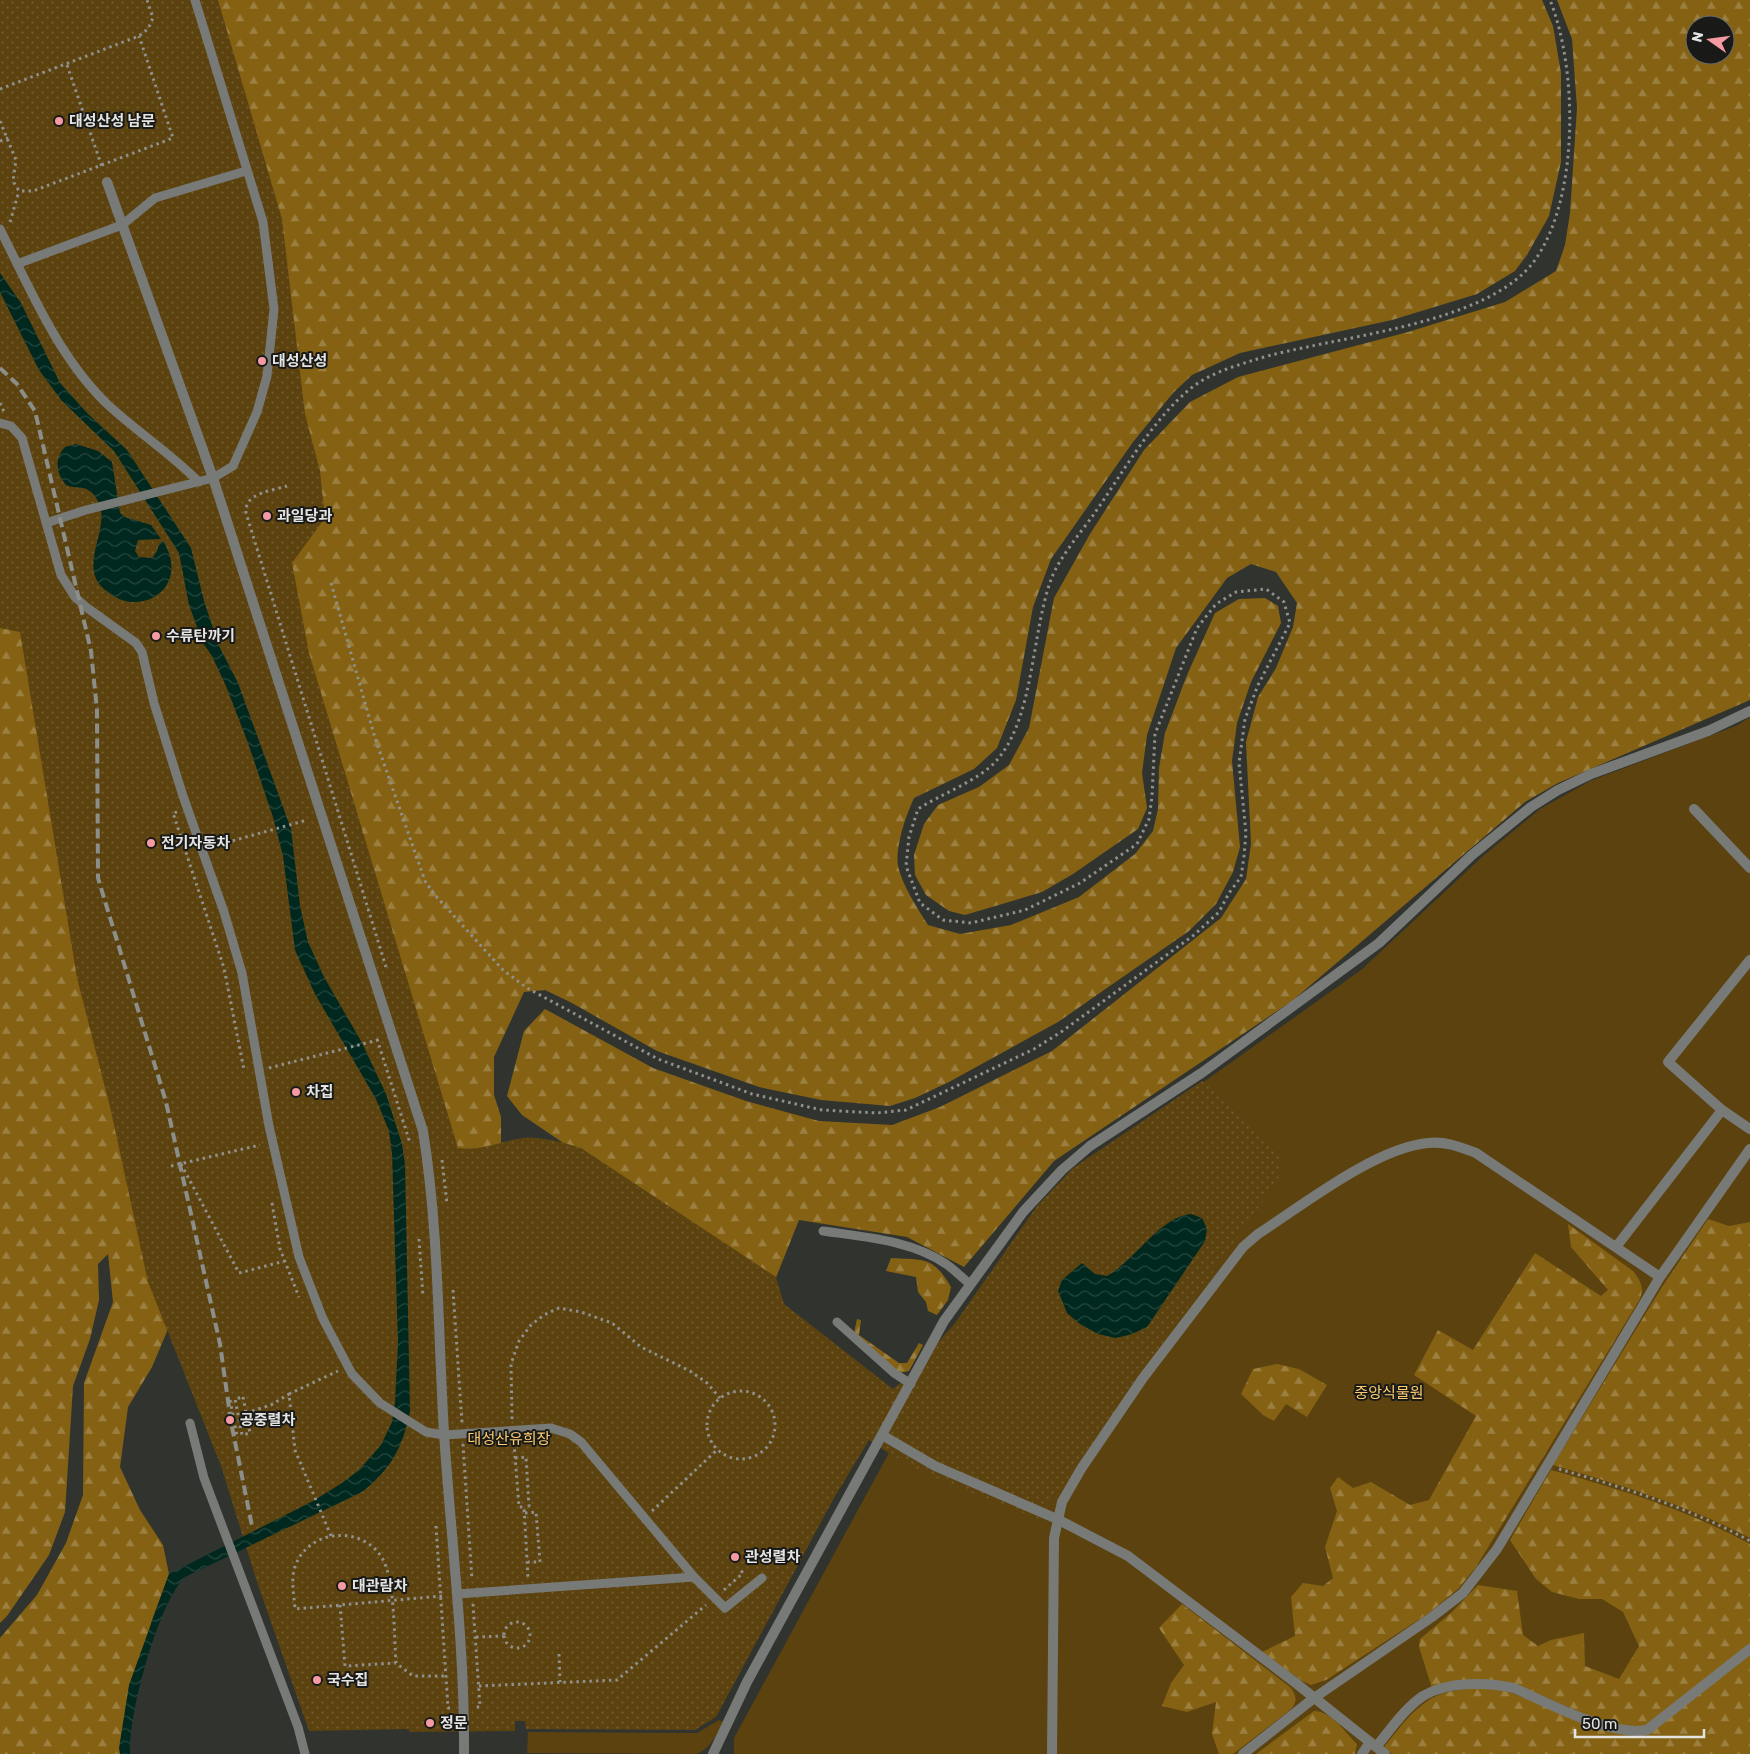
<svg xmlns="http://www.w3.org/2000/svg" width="1750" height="1754" viewBox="0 0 1750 1754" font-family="Rubik,'Noto Sans KR',sans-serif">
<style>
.green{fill:#5b420f}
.forest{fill:url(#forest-firs);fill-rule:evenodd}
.park{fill:url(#park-dots)}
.water{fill:url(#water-waves)}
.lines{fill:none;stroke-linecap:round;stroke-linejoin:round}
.path{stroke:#90918e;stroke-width:3;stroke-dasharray:2.5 4;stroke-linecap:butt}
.lane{stroke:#787a78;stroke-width:9}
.street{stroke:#787a78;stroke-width:10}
.rail{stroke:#8c8e8a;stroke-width:4;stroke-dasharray:10 5;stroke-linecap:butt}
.poi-dot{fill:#f49aa3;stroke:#191a18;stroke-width:2}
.labels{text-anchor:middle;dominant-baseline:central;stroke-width:4;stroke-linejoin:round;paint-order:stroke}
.poi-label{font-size:15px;font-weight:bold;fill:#e4e5e3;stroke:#191a18;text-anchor:start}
.park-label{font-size:15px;fill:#fdcc6f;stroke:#191a18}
</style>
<defs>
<pattern id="forest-firs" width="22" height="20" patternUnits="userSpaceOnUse" patternTransform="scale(1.25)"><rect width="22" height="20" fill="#856213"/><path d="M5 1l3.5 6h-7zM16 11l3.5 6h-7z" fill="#9c8041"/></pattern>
<pattern id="park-dots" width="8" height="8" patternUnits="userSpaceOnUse" patternTransform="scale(1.25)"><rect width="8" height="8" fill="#5b420f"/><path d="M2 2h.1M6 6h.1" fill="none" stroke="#725d32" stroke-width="1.8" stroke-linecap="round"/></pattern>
<pattern id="water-waves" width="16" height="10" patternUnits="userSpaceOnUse" patternTransform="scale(1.25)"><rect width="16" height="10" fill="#00281e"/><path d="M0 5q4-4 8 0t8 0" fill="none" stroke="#25473f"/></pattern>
</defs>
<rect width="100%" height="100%" fill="#31332e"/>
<path class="green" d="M 1750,717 L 1750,1754 L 734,1754 L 734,1738 L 959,1324 L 1181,1098 L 1361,970 L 1483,856 L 1540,809 L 1590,781 L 1738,725 Z
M 719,1720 L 723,1722 C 716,1735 711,1749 696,1754 L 527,1753 L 528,1732 L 697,1733 Z"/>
<path class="forest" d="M 207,0 L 1542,0 L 1553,26 L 1561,73 L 1561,162 L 1549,216 L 1527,255 L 1515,271 L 1477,294 L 1392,320 L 1240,353 L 1192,375 L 1173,393 L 1133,442 L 1051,559 L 1033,607 L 1016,700 L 997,748 L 974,769 L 914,798 C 906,815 895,847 898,866 C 903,887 917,907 928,925 L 960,934 L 1011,925 L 1079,897 L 1135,854 L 1153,831 L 1158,809 L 1159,768 L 1165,733 L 1187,675 L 1215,613 L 1239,599 L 1265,598 L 1278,606 L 1281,623 L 1251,682 L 1237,723 L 1232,761 L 1240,847 L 1233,872 L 1216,904 L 1189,931 L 1058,1022 L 949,1082 L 915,1098 L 890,1106 L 821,1100 L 759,1087 L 657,1051 L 570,1002 L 545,990 L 524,992 L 494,1057 L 494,1095 L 501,1117 L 501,1150 L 458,1175 L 301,648 Z
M 1557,0 L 1750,0 L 1750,700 L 1558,783 L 1525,802 L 1292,1001 L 1054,1161 L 964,1267 L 907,1237 L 799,1220 L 773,1285 L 522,1115 L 507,1096 L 524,1031 L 545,1009 L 653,1068 L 746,1101 L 819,1121 L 892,1125 L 940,1107 L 1052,1051 L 1221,918 L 1246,879 L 1251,844 L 1246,742 L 1258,697 L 1276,668 L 1293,627 L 1297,603 L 1276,572 L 1251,564 L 1227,578 L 1176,648 L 1147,735 L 1142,773 L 1147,808 L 1138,829 L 1073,874 L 1042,892 L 965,915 L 949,911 L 926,895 L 915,875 L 914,855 L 924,824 L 938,805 L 979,787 L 1009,765 L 1029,728 L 1054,598 L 1090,534 L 1144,450 L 1190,402 L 1238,377 L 1408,332 L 1505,302 L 1556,271 L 1565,245 L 1570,213 L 1577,108 L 1572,39 ZM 1695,25 L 1725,25 L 1725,55 L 1695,55 Z
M 0,609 L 35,645 L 168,1329 L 152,1367 L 128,1407 L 120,1467 L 140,1510 L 163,1545 L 169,1574 L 152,1620 L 120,1754 L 0,1754 L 0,1638 L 37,1595 L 66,1543 L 83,1495 L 84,1383 L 113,1302 L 108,1254 L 98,1264 L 99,1300 L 90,1339 L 73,1386 L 65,1512 L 49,1555 L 7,1616 L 0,1623 Z
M 1708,1219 L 1729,1226 L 1750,1222 L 1750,1538 C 1687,1505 1621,1485 1553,1465 L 1662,1287 Z
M 1568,1224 L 1633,1271 C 1641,1281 1644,1287 1640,1299 L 1476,1567 L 1459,1588 L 1429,1613 L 1326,1680 L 1311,1685 L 1302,1681 L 1262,1652 L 1295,1636 L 1291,1597 L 1303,1583 L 1323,1586 L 1333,1578 L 1325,1547 L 1337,1511 L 1330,1488 L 1338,1477 L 1353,1488 L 1371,1482 L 1410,1505 L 1429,1500 L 1476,1416 L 1414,1375 L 1438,1330 L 1473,1350 L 1535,1253 L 1601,1296 L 1608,1290 L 1571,1247 Z
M 891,1258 C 924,1260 933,1256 951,1287 L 948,1300 L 937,1315 L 928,1311 L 926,1302 L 918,1292 L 916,1277 L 886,1271 Z
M 857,1319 L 861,1320 L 859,1335 L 899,1363 L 907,1363 L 919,1343 L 923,1345 L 909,1371 L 899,1373 L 854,1333 Z
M 1277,1364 L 1299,1369 L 1327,1385 L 1307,1417 L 1286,1404 L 1274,1421 L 1263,1415 L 1241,1394 L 1253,1369 Z
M 1551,1470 C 1620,1489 1687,1510 1750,1544 L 1750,1645 L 1645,1727 L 1622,1727 L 1589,1716 L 1515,1684 L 1432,1688 L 1419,1647 L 1420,1639 L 1452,1612 L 1478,1585 L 1517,1591 L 1523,1635 L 1538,1646 L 1551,1640 L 1584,1633 L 1585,1666 L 1619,1679 L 1639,1646 L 1623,1612 L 1602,1599 L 1579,1599 L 1552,1592 L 1536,1579 L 1510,1540 Z
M 1182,1604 L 1290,1687 C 1297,1696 1298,1702 1290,1710 L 1233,1754 L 1219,1754 L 1212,1734 L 1216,1702 L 1187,1712 L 1162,1706 L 1171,1683 L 1184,1665 L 1159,1628 Z
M 1750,1653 L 1750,1754 L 1392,1754 L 1384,1747 C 1397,1731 1409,1714 1426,1702 C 1448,1686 1487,1686 1512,1693 L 1620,1734 L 1636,1736 L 1649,1733 Z
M 1314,1711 C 1331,1711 1345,1732 1357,1744 L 1355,1754 L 1256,1754 Z"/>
<path class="park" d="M 0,0 L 218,0 L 282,219 L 305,414 L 320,471 L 325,518 L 292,563 L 309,653 L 458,1148 C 483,1151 500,1141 523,1138 C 538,1136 568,1143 581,1148 L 776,1277 L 784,1304 L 893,1389 L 910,1375 L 955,1323 L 1037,1206 L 1073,1168 L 1202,1081 L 1273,1144 L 1280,1160 L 1278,1180 L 1039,1519 C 982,1496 919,1476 869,1440 L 834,1498 L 716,1717 L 695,1730 L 526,1729 L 525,1721 L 515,1721 L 515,1731 L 409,1732 L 409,1729 L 309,1731 L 257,1582 L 221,1466 L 148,1282 L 111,1111 L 77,978 L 20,632 L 0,628 Z"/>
<path class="water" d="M 0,273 L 21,303 L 60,383 L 88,414 L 127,450 L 191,548 L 204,601 L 219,646 L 238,683 L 291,829 L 300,906 L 308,942 L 324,977 L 361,1041 L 386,1094 L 402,1144 L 405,1165 L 410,1411 C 403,1447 391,1469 362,1492 L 185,1577 C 158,1603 128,1716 130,1754 L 120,1754 L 119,1748 L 129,1685 L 169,1574 L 313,1501 L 342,1483 L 359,1470 L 381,1445 L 392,1422 L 395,1403 L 398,1342 L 392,1154 L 389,1131 L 376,1099 L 315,994 L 295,950 L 283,856 L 273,817 L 248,743 L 226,686 L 212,656 L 203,643 L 189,605 L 179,553 L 114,451 L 62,401 L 39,370 L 0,292 Z
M 76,444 L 98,451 L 112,462 L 120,513 L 125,517 L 151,525 L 161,539 L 138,540 L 135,551 L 139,557 L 152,558 L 157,551 L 159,544 L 163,541 C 193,589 136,624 101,586 C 77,559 120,519 91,492 C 83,485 74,489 66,485 C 56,473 54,459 65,447 Z
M 1191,1214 L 1202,1218 L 1207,1229 L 1205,1241 L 1147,1327 L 1132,1334 L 1116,1338 L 1098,1334 L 1080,1324 L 1067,1313 L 1058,1291 L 1062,1280 L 1082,1263 L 1095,1274 L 1107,1276 C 1138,1258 1158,1218 1191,1214 Z"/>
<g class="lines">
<path class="path" d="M 67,65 L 102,167
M 0,89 L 139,36 L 148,29 L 153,18 L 147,0
M 0,121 L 16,160 L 13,181 L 19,191 L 33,191 L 173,138 L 139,36
M 0,141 L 8,138
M 10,222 L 19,191
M 0,403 L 4,412
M 287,486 C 271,491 244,493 246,513 L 386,967
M 331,583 L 375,738 L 425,881 L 434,894 L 503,970 L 527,988 L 658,1059 L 752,1094 L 822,1110 L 877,1113 L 906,1110 L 1034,1049 L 1061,1032 L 1194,935 L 1219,912 L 1229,893 L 1241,877 L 1244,856 L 1246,833 L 1239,763 L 1245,719 L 1258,685 L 1290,623 L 1284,602 L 1266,589 L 1236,592 L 1216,604 L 1197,628 L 1155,734 L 1152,796 L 1149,819 L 1137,844 L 1080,883 L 1025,910 L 971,923 L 943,920 L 920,903 L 906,866 L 909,837 L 918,809 C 941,794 980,780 997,760 C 1035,716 1031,632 1052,577 C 1060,557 1081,532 1094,514 C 1122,474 1152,420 1190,389 C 1208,374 1232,367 1254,360 C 1330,336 1487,327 1535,260 C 1579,198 1578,70 1550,0
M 177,812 L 173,813 L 224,968 L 244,1070
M 214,846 L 307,820
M 377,1039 L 410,1143
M 269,1068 L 378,1040
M 442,1160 L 447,1204
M 181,1164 L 239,1273 L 285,1261
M 171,1166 L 260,1145
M 272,1203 L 280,1249 L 299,1297
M 419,1239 L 423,1297
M 453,1290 L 462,1423
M707 1425a34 34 0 1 1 68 0a34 34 0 1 1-68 0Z
M 243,1397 L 250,1433 L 242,1435 L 235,1399 Z
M 230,1400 L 237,1436
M 246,1413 L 271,1405 L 289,1394
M 512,1419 L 511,1364 L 519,1341 L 531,1325 L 544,1315 L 559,1308 L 581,1312 L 612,1323 L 641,1347 L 690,1371 L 707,1383 L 720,1398
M 514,1443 L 519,1507 L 524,1507 L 528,1578
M 463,1444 L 472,1580
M 515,1458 L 526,1457 L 529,1506 L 524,1507
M 1559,1469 C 1625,1488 1690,1508 1750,1541
M 652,1511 L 717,1450
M 525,1513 L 536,1512 L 540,1562 L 528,1562
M 436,1526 L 448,1708 L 451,1708
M 331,1536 L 295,1450 L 289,1394 L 338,1371
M 724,1590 L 743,1573 L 739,1568
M 442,1596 L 295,1609 C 294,1593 290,1578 296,1564 C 311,1528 363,1526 382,1558 C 395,1578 394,1637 396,1663 L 413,1676 L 446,1676
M 473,1604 L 480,1707 L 475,1707
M 340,1605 L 345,1666 L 396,1663
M504 1635a13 13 0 1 1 26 0a13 13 0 1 1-26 0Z
M 476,1637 L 503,1636
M 559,1654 L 560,1682
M 479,1686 L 617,1680 L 706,1605"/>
<path class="lane" d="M 0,229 C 30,289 58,356 106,403 C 136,431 170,453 199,482
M 17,264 L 122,225 L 155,198 L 246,171
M 0,423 L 11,426 L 22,438 L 61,575 L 75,597 L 86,607 L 136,643 L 142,652 L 154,703 L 183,796 L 224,912 L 242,973 L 269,1126 L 299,1257 L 323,1319 L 352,1374 L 380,1403 L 426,1432 L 444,1435 L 551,1428 L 570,1434 L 581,1442 L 694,1577
M 46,523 L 86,510 L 213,478 L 233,466 L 257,412 L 267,376 L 274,309 L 263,222 L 195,0
M 823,1231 C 863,1237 912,1240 946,1264 C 955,1270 962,1278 970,1284
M 837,1322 L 894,1373 L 911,1384
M 190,1423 L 204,1478 L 298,1727 L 305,1754
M 457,1594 L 694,1577 L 725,1608 L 762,1578"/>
<path class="street" d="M 107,182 L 213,478 L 423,1131 C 439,1231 438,1333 444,1433 C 451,1540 465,1647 464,1754
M 1694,809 L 1750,868
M 1750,960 L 1668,1062 L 1722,1110 L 1750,1129
M 1616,1247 L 1722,1110
M 882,1435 L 935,1466 L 1057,1519 L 1128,1556 L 1297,1684 L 1385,1754
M 1376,1747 C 1390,1730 1405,1708 1423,1696 C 1448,1681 1487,1682 1514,1688 C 1548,1703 1611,1737 1647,1730 L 1750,1649
M 713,1754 L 747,1682 L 944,1321 L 1023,1212 L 1062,1170 L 1090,1146 L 1203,1072 L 1379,943 L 1472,855 L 1531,807 L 1558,790 L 1591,774 L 1708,731 L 1750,711
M 1052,1754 L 1054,1538 L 1062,1502 L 1081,1469 L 1143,1378 L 1243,1247 L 1258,1234 C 1303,1205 1375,1148 1428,1143 C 1446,1141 1460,1147 1476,1153 L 1660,1277
M 1243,1754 L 1314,1698 L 1432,1617 L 1463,1593 L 1497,1549 L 1660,1277 L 1750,1149
M 1362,1754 L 1370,1742"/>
<path class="rail" d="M 0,368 L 17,384 L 35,411 L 91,651 L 97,710 L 98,878 L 166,1102 L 220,1344 L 231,1422 L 252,1526"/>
</g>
<g class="poi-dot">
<circle cx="59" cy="121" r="5"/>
<circle cx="262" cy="361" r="5"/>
<circle cx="267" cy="516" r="5"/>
<circle cx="156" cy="636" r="5"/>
<circle cx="151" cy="843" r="5"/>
<circle cx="296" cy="1092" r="5"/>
<circle cx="230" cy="1420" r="5"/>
<circle cx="735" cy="1557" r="5"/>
<circle cx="342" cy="1586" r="5"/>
<circle cx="317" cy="1680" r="5"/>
<circle cx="430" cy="1723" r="5"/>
</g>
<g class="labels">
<g class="poi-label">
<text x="69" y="121">대성산성 남문</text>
<text x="272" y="361">대성산성</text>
<text x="277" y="516">과일당과</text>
<text x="166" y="636">수류탄까기</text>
<text x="161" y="843">전기자동차</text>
<text x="306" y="1092">차집</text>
<text x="240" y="1420">공중렬차</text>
<text x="745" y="1557">관성렬차</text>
<text x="352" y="1586">대관람차</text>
<text x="327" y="1680">국수집</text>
<text x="440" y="1723">정문</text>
</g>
<g class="park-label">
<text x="1389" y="1393">중앙식물원</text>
<text x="509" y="1439">대성산유희장</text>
</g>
</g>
<g transform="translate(1710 40) rotate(284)"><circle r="24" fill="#191a18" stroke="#6a6b69"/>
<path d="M0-4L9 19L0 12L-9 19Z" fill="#f49aa3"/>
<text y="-8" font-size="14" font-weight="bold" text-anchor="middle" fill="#e4e5e3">N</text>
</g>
<path d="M1575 1729v8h129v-8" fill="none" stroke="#e4e5e3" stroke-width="2.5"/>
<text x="1582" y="1729" font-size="15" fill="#e4e5e3" stroke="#191a18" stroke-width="4" paint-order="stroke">50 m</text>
</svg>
